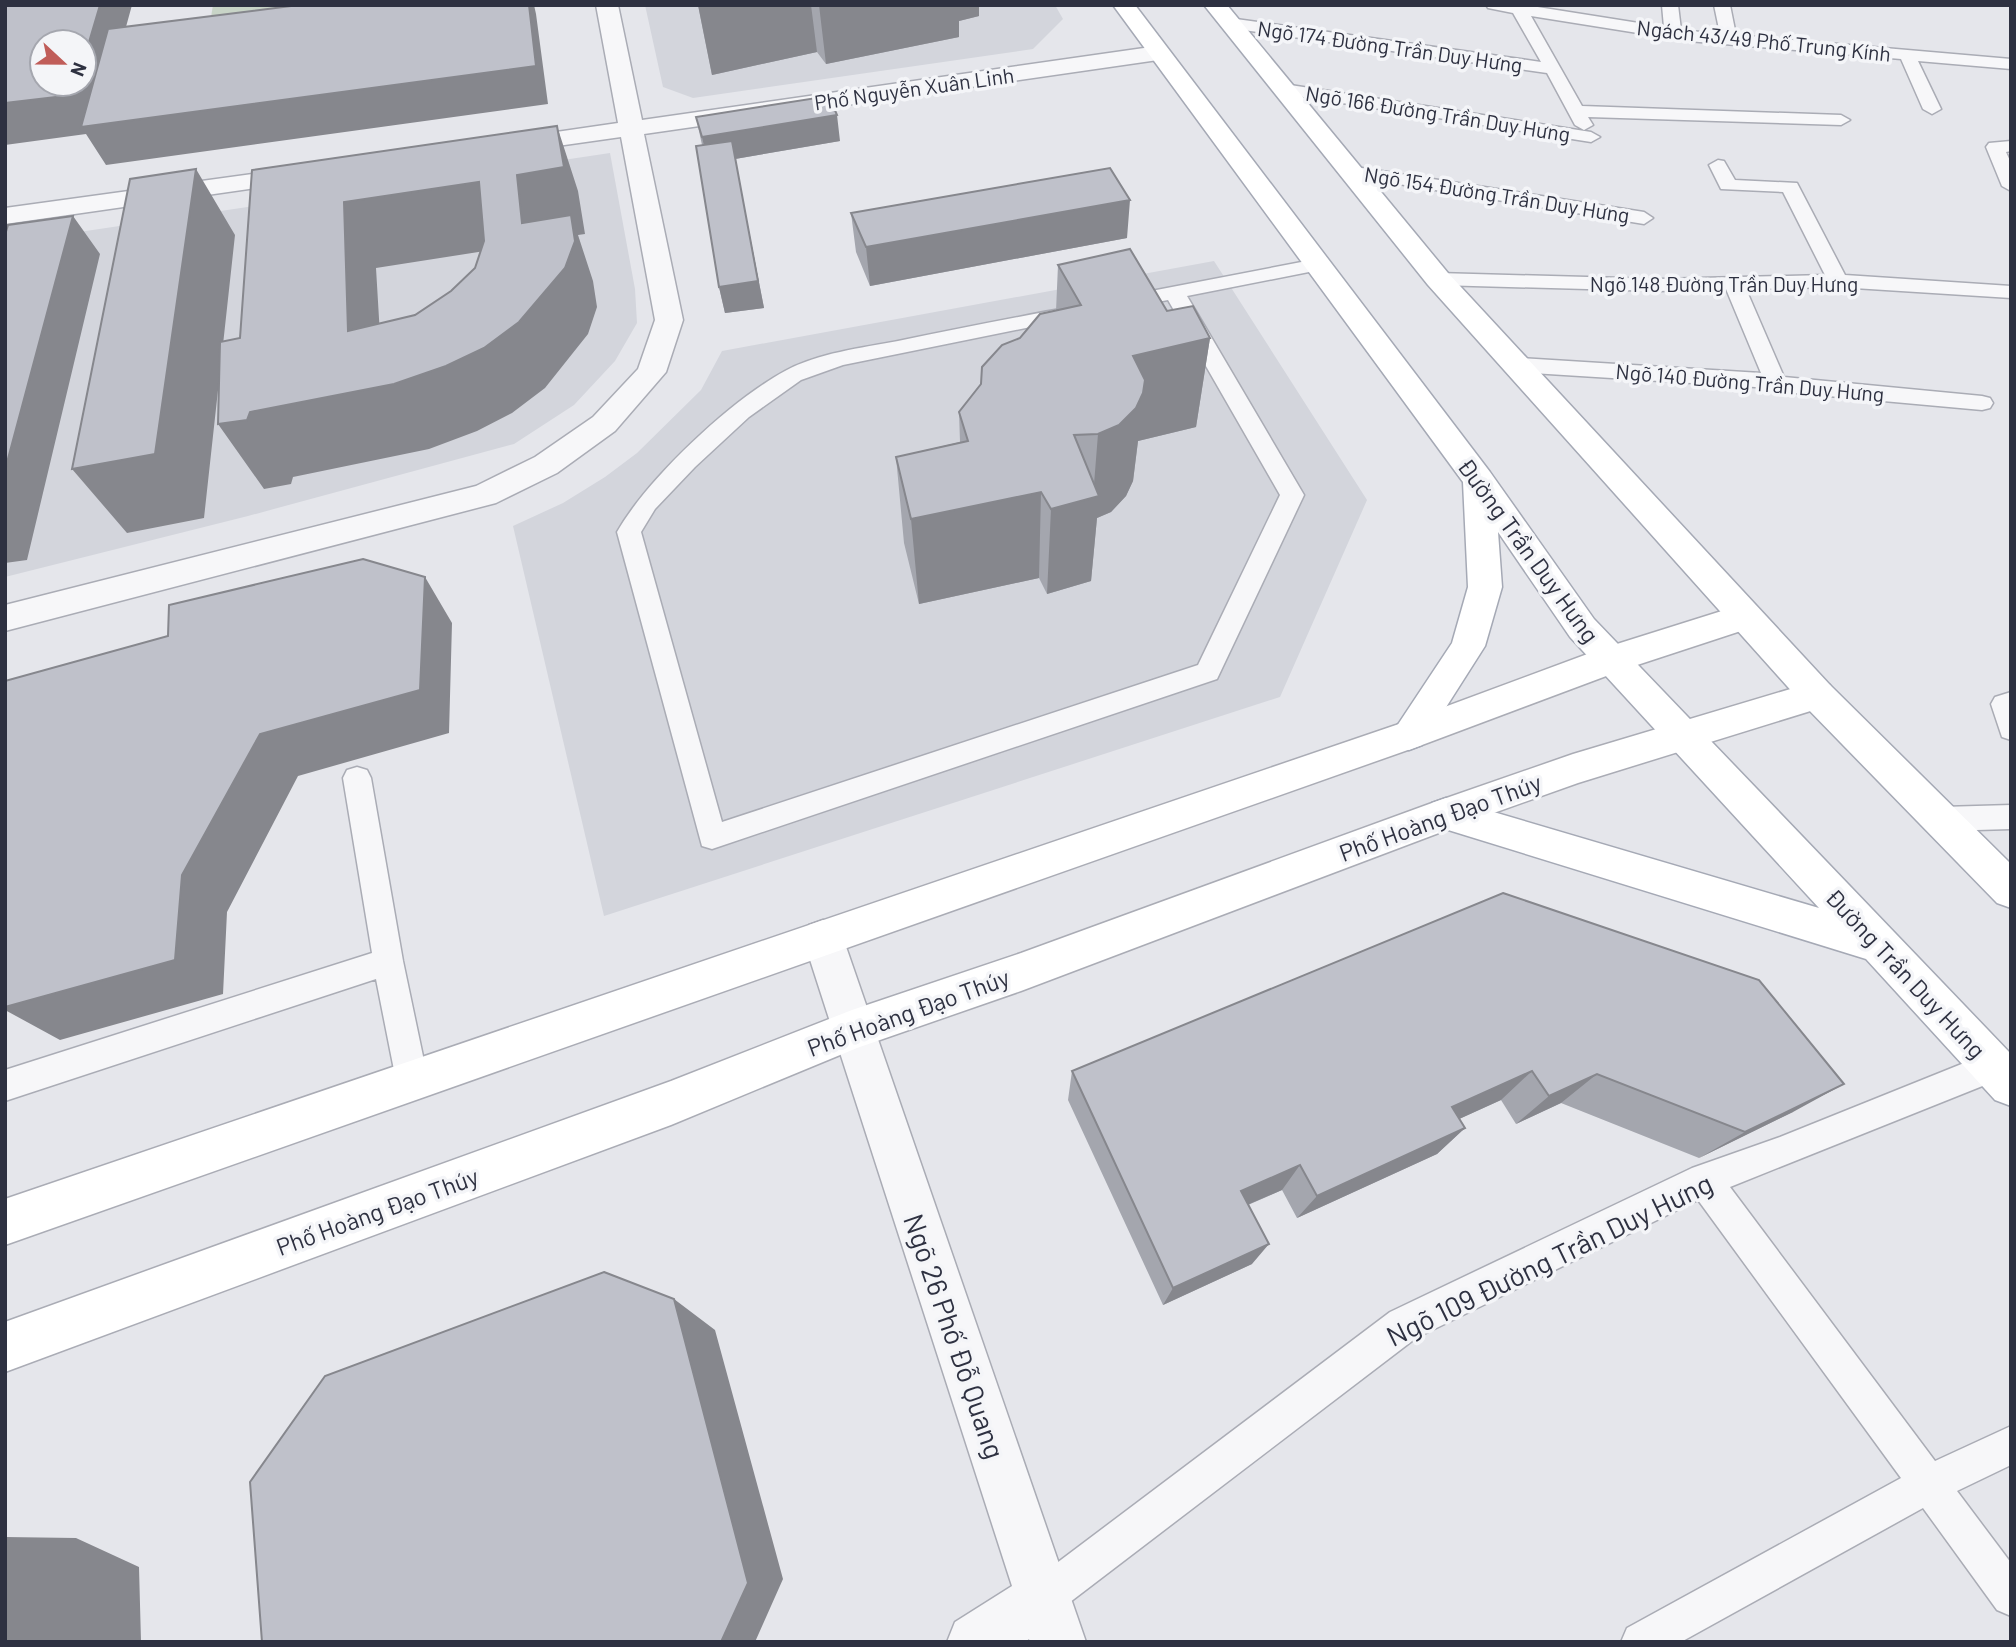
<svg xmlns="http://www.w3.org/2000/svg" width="2016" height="1647" viewBox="0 0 2016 1647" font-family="Barlow,sans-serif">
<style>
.built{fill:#d3d5dc}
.green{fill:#c8d4c7}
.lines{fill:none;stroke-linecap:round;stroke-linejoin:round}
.service-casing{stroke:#aaacb5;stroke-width:3}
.minor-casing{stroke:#aaacb5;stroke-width:3}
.secondary-casing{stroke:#aaacb5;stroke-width:3}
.primary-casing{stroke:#a5a9b5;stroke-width:3}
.service{fill:#f7f7f9;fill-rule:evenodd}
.minor{fill:#f7f7f9;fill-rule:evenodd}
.secondary{fill:#fff;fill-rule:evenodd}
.primary{fill:#fff;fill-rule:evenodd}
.wall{fill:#a4a6ae}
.shaded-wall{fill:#86878d}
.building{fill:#bfc1ca;stroke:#86878d;stroke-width:2;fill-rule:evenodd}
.labels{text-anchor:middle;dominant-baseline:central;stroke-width:7;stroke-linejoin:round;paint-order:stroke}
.far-street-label{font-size:21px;fill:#2e3141;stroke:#f4f5f8}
.street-label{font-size:24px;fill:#2e3141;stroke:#f4f5f8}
.near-street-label{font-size:28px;fill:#2e3141;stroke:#f4f5f8}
</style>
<rect width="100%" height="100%" fill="#e5e6eb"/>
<path class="built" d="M 645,5 L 1055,5 L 1063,19 L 1033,49 L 693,98 L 663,87 Z
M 610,153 L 635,289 L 637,323 L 615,361 L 574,405 L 514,444 L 248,516 L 5,577 L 5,243 Z
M 1214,261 L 1367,500 L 1280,697 L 604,916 L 513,526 L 563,503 L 605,477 L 637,453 L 701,390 L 722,351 Z"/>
<path class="green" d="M 213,5 L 355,5 L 210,23 Z"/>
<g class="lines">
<defs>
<path id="service" d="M 1486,5 L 1525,5 L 1664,27 L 1662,5 L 1678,5 L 1681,30 L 1720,34 L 1714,5 L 1730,5 L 1736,35 L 2011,59 L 2011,69 L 1918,61 L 1941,109 L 1932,114 L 1923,109 L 1901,59 L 1688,41 L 1531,16 L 1582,106 L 1841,115 L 1850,120 L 1841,125 L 1588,117 L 1593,125 L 1584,130 L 1575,125 L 1547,73 L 1229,28 L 1221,23 L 1229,18 L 1541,62 L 1513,13 L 1488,8 Z
M 1284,84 L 1591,132 L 1600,137 L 1591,142 L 1278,93 L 1276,89 Z
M 2011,141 L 2011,151 L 2006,152 L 2011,163 L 2011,191 L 2002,186 L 1986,147 L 1989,143 Z
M 1718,160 L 1724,161 L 1735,180 L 1797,183 L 1845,275 L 2011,286 L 2011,298 L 1838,287 L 1746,289 L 1784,377 L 1982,396 L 1990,398 L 1993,403 L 1990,408 L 1982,410 L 1784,392 L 1771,388 L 1518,372 L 1511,370 L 1507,365 L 1511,360 L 1518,358 L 1761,373 L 1726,289 L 1659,291 L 1438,285 L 1431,283 L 1428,279 L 1431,275 L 1438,273 L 1659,279 L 1825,275 L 1783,192 L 1721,189 L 1709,165 Z
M 1349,166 L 1644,212 L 1653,218 L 1644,224 L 1343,175 L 1340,171 Z
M 1317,259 L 1327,265 L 1324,269 L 1187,296 L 1304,495 L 1217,679 L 712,849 L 702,846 L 617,532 C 648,478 730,401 785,371 C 818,353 861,348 898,341 C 955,329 1013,318 1070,307 L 1077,309 L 1080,313 L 1077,317 L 1070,319 L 843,365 L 801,380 L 749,417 L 695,467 L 655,509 L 641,532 L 722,822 L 1198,665 L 1280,495 L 1168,300 L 1120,309 L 1113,307 L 1110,303 L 1113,299 L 1120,297 Z
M 2011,692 L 2011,740 L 2002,737 L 1991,704 L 1995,697 Z
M 357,767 L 367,770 L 371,778 L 403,961 L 428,1080 L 423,1091 L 412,1095 L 401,1091 L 396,1080 L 376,979 L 5,1101 L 5,1070 L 372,953 L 343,778 L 347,770 Z
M 2011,805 L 2011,829 L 1942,831 L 1932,827 L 1928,819 L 1932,811 L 1942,807 Z
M 1994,1051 L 2005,1055 L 2010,1066 L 2005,1077 L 1730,1187 L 1935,1461 L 2011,1426 L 2011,1465 L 1957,1491 L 2011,1563 L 2011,1616 L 1997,1610 L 1923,1508 L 1681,1642 L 1621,1642 L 1627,1628 L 1901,1478 L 1698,1200 L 1416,1338 L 1057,1612 L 1043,1618 L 1029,1612 L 1023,1598 L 1029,1584 L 1390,1312 L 1692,1168 L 1780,1137 Z"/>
<path id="minor" d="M 596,5 L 618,5 L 642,120 L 1158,46 L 1166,48 L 1169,53 L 1166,58 L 1158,60 L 644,134 L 683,320 L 666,372 L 615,431 L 557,473 L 496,503 L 5,631 L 5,605 L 476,486 L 535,457 L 593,417 L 638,369 L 655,320 L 621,137 L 508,153 L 499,151 L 496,146 L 499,141 L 508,139 L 618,123 Z
M 303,167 L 312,170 L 316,175 L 312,180 L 5,224 L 5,208 Z
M 823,920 L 837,925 L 843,938 L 1086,1642 L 1030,1642 L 1029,1639 L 1025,1642 L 947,1642 L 955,1622 L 1012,1586 L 803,938 L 809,925 Z"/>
<path id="secondary" d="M 1744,604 L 1756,608 L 1761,617 L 1756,626 L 1625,669 L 1422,745 L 5,1245 L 5,1199 L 1396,725 L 1601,649 Z
M 1817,681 L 1830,685 L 1835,695 L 1830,705 L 1578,783 L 1460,825 L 1021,991 L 857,1048 L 671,1125 L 5,1372 L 5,1322 L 671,1081 L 852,1010 L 1021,953 L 1432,803 L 1573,754 Z"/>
<path id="primary" d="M 1113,5 L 1135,5 L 1490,472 L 1594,619 L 2011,1054 L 2011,1106 L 1995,1100 L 1866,959 L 1432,825 L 1427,814 L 1432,803 L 1446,798 L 1819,908 L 1570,637 L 1498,532 L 1502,587 L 1485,646 L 1422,745 L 1409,750 L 1396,745 L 1391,735 L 1452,643 L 1468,587 L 1463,482 Z
M 1204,5 L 1227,5 L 1448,273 L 1830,685 L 2011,864 L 2011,908 L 1997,903 L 1804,705 L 1428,285 Z"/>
</defs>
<use href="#service" class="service-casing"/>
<use href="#minor" class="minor-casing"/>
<use href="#secondary" class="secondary-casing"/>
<use href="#primary" class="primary-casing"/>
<use href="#service" class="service"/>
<use href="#minor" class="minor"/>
<use href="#secondary" class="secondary"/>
<use href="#primary" class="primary"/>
</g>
<path class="wall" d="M 698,5 L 979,5 L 979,16 L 959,21 L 959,37 L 826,64 L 817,52 L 712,75 Z
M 696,117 L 840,141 L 735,159 L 764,308 L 725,313 L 719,287 L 702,145 Z
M 851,213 L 1127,238 L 870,286 L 856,252 Z
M 1058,265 L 1167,311 L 1210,338 L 1196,427 L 1138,441 L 1133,481 L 1126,496 L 1111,512 L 1097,518 L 1091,581 L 1047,594 L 1039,578 L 919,604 L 904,543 L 896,457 L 960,442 L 959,412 L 1020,338 L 1056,311 Z
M 1503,893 L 1793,1112 L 1699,1158 L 1561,1103 L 1516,1124 L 1501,1100 L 1459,1119 L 1465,1128 L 1437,1154 L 1297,1218 L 1282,1190 L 1248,1205 L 1252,1264 L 1163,1305 L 1068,1100 L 1072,1071 Z"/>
<path class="shaded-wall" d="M 100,5 L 132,5 L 99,125 L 529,5 L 534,5 L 536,14 L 548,104 L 106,165 L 86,134 L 5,145 L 5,103 L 76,84 L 84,84 L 84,59 Z
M 698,5 L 811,5 L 817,52 L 712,75 Z
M 819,5 L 979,5 L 979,16 L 959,21 L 959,37 L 826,64 Z
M 837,115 L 840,141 L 735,159 L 764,308 L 725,313 L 719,287 L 708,163 L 702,137 Z
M 557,126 L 578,191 L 585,234 L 578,235 L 593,281 L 597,307 L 588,334 L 545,388 L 512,413 L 477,431 L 429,449 L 293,477 L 291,484 L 264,489 L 218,424 L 247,420 L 250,412 L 378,387 L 348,331 L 344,202 L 479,182 L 504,248 L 376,268 L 383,386 L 394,384 L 446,366 L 484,348 L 519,322 L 565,268 L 575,241 L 574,235 L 541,241 L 547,289 L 522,223 L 517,175 L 564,167 Z
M 196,169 L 235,235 L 204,518 L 127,533 L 72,469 Z
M 1130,200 L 1127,238 L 870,286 L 866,247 Z
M 73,216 L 100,254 L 27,560 L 5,563 L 5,470 Z
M 1210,338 L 1196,427 L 1138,441 L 1133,481 L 1126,496 L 1111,512 L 1097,518 L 1091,581 L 1047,594 L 1051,509 L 1093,497 L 1098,434 L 1133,356 Z
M 1041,492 L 1039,578 L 919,604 L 911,519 Z
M 425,577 L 452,623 L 449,733 L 298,776 L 227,912 L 223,994 L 60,1040 L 5,1010 L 5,1007 L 182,875 L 260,734 Z
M 1532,1071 L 1501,1100 L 1424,1135 L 1452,1107 Z
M 1597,1074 L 1561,1103 L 1516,1124 L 1549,1096 Z
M 1844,1084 L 1793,1112 L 1699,1158 L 1745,1132 Z
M 1465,1128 L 1437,1154 L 1297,1218 L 1317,1196 Z
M 1300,1165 L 1282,1190 L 1226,1214 L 1241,1191 Z
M 1269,1244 L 1252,1264 L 1163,1305 L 1173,1288 Z
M 674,1299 L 715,1330 L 783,1579 L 755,1642 L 721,1642 Z
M 5,1537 L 76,1538 L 139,1567 L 141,1642 L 5,1642 Z"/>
<path class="building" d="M 5,5 L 100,5 L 84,59 L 84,42 L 42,42 L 42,84 L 76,84 L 73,95 L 5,103 Z
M 299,5 L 529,5 L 536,66 L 81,127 L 108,29 Z
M 829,96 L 837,115 L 702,137 L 696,117 Z
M 557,126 L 564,167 L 517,175 L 522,223 L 571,215 L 575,241 L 565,268 L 519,322 L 484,348 L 446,366 L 394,384 L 250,412 L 247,420 L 218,424 L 220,342 L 240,338 L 252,170 ZM 479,182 L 484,241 L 475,268 L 451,291 L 415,315 L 348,331 L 344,202 Z
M 732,141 L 758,281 L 719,287 L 696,146 Z
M 1110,168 L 1130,200 L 866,247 L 851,213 Z
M 196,169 L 155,454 L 72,469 L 130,179 Z
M 73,216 L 5,470 L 5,235 L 8,225 Z
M 1130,249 L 1167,311 L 1193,306 L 1210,338 L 1133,356 L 1145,380 L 1143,393 L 1136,408 L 1119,425 L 1098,434 L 1074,435 L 1099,496 L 1051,509 L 1041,492 L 911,519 L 896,457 L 968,441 L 959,412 L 981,384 L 982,367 L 1002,345 L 1020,338 L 1040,314 L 1081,305 L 1058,265 Z
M 363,559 L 425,577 L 420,690 L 260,734 L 182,875 L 175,960 L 5,1007 L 5,681 L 168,636 L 169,605 Z
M 1503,893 L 1759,980 L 1844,1084 L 1745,1132 L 1597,1074 L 1549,1096 L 1532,1071 L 1452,1107 L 1465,1128 L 1317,1196 L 1300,1165 L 1241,1191 L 1269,1244 L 1173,1288 L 1072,1071 Z
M 604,1272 L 674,1299 L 748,1583 L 721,1642 L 262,1642 L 250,1482 L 325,1376 Z"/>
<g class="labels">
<g class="far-street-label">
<text transform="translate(1764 40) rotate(6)">Ngách 43/49 Phố Trung Kính</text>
<text transform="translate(1390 46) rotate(8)">Ngõ 174 Đường Trần Duy Hưng</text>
<text transform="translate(914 88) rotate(-8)">Phố Nguyễn Xuân Linh</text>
<text transform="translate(1438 113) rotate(9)">Ngõ 166 Đường Trần Duy Hưng</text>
<text transform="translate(1497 194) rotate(9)">Ngõ 154 Đường Trần Duy Hưng</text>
<text x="1724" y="283">Ngõ 148 Đường Trần Duy Hưng</text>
<text transform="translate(1750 382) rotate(5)">Ngõ 140 Đường Trần Duy Hưng</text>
</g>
<g class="street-label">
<text transform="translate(1529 550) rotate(54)">Đường Trần Duy Hưng</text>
<text transform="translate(1440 817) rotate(-20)">Phố Hoàng Đạo Thúy</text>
<text transform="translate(1906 973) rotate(47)">Đường Trần Duy Hưng</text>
<text transform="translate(908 1012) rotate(-20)">Phố Hoàng Đạo Thúy</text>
<text transform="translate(377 1211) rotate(-20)">Phố Hoàng Đạo Thúy</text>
</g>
<g class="near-street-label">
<text transform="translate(1549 1259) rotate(-26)">Ngõ 109 Đường Trần Duy Hưng</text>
<text transform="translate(955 1336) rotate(71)">Ngõ 26 Phố Đỗ Quang</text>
</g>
</g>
<rect width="2016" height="1647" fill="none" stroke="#2e3141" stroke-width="14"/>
<g transform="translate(63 63) rotate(112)"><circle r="33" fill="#f4f5f8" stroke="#a5a7af" stroke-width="2"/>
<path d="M0-5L12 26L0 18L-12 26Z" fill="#c05d59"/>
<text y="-10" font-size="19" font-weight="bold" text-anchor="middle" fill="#2e3141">N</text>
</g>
</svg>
